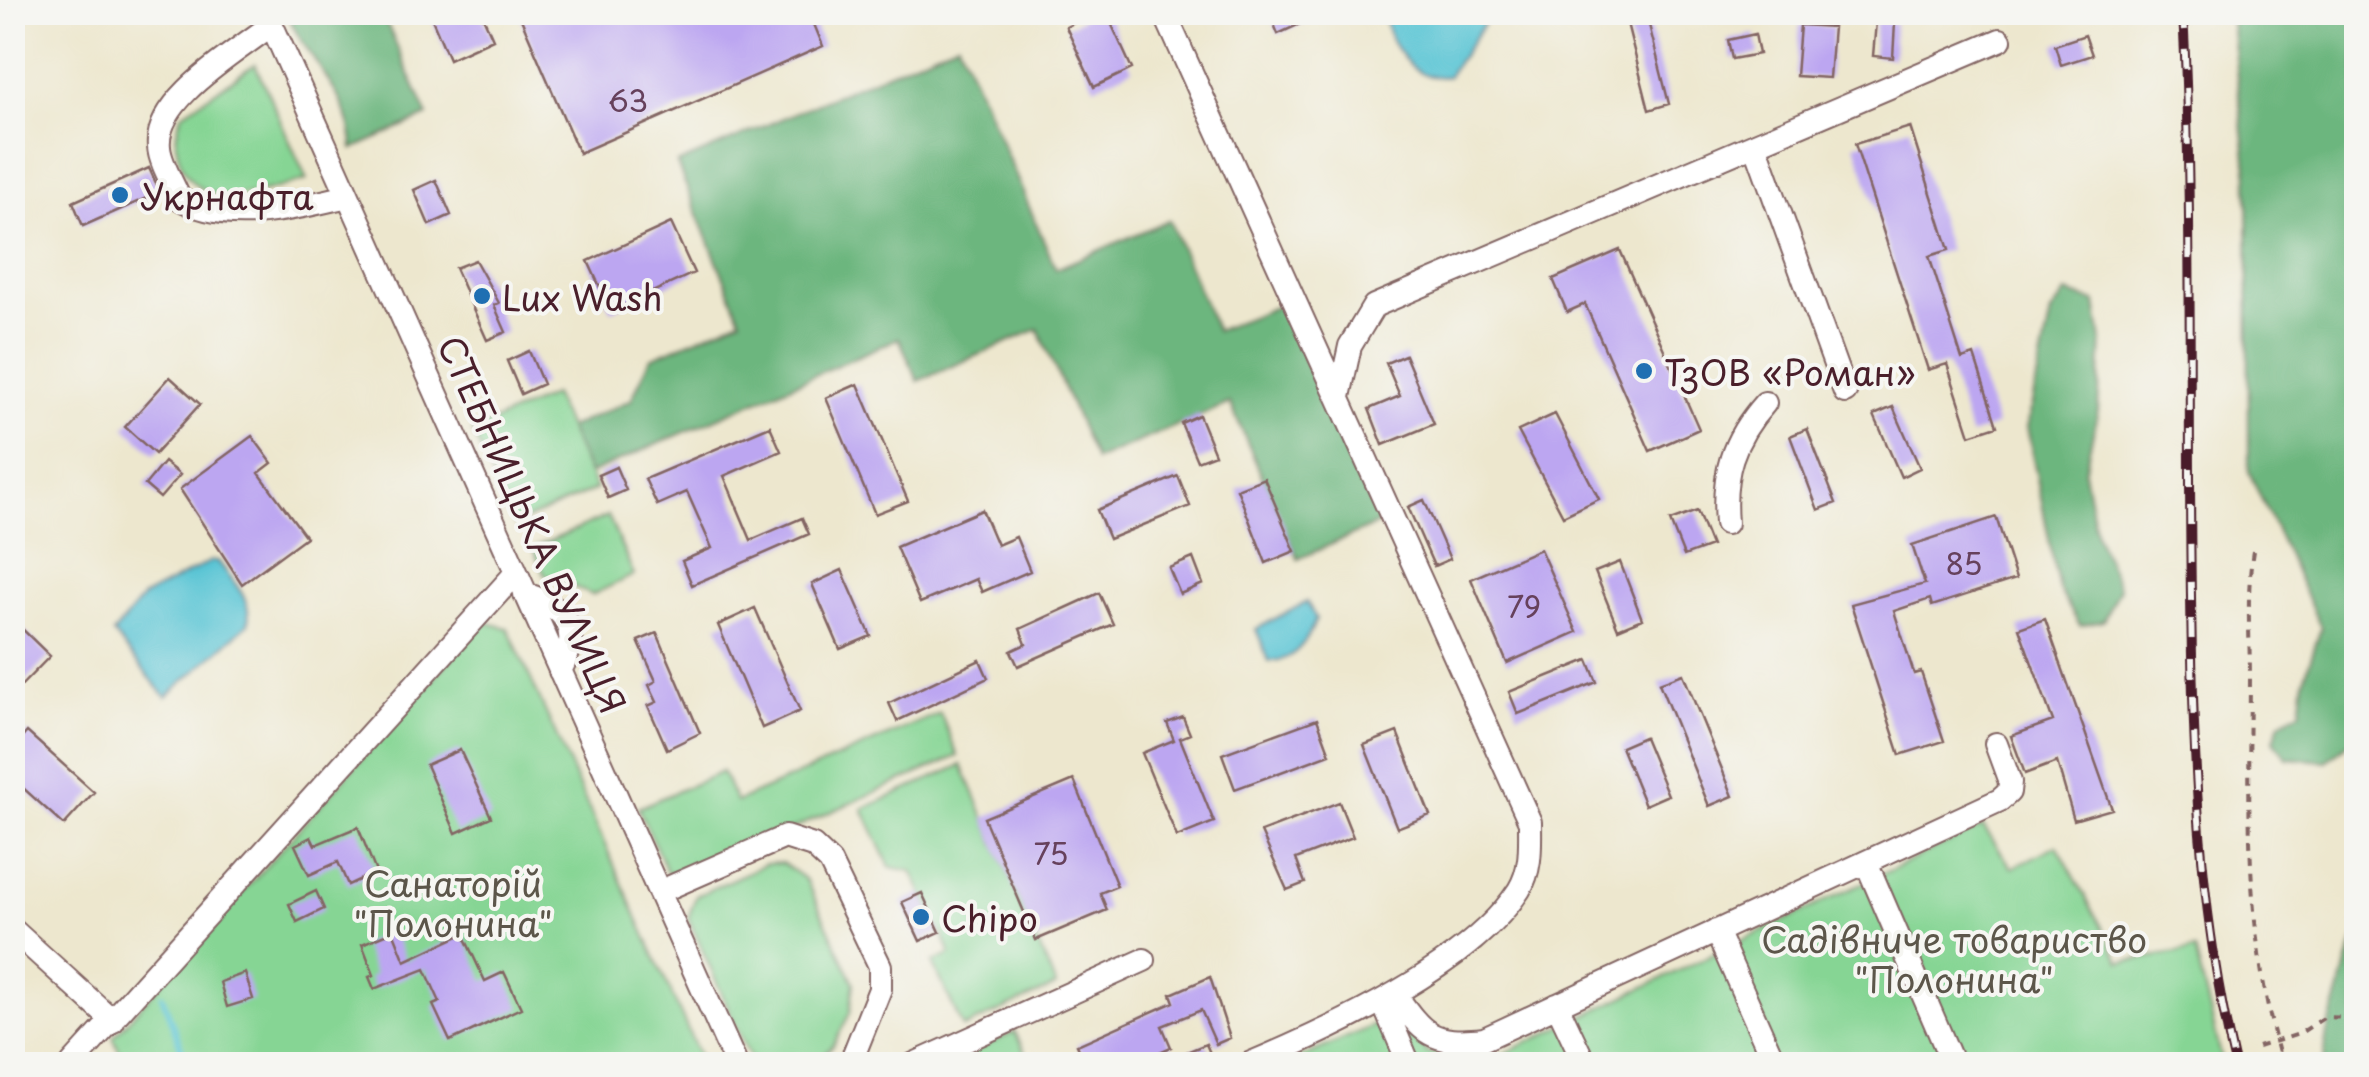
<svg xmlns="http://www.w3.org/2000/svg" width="2369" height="1077" viewBox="0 0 2369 1077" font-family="'Playpen Sans',sans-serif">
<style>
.green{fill:#86d594;stroke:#687a60;stroke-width:2.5}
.forest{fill:#6cb67e;stroke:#5b6a54;stroke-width:2.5}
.water{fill:#59c4d4;stroke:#527280;stroke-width:2.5}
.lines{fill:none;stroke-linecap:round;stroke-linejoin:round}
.stream{stroke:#59c4d4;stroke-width:6}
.building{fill:#bca6f1}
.minor-casing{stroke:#836564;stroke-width:26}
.path{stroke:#836564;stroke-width:4;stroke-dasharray:8 8;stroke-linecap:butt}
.minor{stroke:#fff;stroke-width:22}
.rail-casing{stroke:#4a1f2b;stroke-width:10}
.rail{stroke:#f6f6f2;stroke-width:6;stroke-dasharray:19;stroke-linecap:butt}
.poi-dot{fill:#1f6fb2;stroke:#f6f6f2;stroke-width:4}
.labels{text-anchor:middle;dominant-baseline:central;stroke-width:8;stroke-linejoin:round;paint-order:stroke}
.number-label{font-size:30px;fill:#66415c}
.poi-label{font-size:35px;fill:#4a1f2b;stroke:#f6f6f2;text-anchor:start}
.street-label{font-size:35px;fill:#4a1f2b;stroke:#f6f6f2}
.park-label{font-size:35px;fill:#5c564a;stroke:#f6f6f2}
</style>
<rect width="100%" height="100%" fill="#f6f6f2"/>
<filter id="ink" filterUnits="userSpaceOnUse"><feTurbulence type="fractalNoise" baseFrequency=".01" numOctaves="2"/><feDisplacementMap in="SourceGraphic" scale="20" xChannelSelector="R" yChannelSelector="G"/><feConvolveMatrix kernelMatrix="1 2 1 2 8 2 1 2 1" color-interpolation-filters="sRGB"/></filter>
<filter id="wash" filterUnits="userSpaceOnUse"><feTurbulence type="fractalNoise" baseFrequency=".0048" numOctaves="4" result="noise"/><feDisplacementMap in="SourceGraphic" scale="40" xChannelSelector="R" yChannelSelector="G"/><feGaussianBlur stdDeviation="2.25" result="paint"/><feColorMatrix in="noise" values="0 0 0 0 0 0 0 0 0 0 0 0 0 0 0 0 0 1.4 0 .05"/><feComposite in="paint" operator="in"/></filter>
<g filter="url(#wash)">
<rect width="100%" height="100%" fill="#ede7ce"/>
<path class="green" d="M 255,64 L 307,180 C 269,189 205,216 183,168 C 174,148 174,134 182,114 Z
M 553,395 L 596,489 L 514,525 L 472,431 Z
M 608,516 L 634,575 L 592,595 L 544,574 L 533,548 Z
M 484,622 L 508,628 L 703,1064 L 125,1064 L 113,1037 Z
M 940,713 L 958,756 L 687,875 L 667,872 L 638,808 L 722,772 L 736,802 Z
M 962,765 L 1056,986 L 963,1028 L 933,963 L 951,954 L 912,871 L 890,867 L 863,809 Z
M 1983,826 L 2012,868 L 2057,845 L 2121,962 L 2195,950 L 2223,1064 L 1286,1064 L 1402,1013 L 1427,1053 L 1493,1059 Z
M 782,863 L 806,880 L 854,983 L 850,1013 L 833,1046 L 814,1064 L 753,1064 L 688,918 L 696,896 L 765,864 Z
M 1015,1032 L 1030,1064 L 960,1064 L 957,1058 Z"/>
<path class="forest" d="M 286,13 L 382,13 L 428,116 L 353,149 C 352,96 307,59 286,13 Z
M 2230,13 L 2356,13 L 2356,737 L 2327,761 L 2287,758 L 2274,740 L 2280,722 L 2300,711 L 2304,679 L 2321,628 L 2249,472 L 2248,178 Z
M 958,42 L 1056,269 L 1169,220 L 1216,331 L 1280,305 L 1380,523 L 1298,559 L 1230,403 L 1095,460 L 1038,329 L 918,381 L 899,338 L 589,474 L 568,428 L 631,400 L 651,358 L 741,319 L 677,164 Z
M 2066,293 L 2096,302 L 2102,341 L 2098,411 L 2084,472 L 2096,535 L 2119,588 L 2103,621 L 2080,626 L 2059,590 L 2027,427 L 2051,313 Z
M 2356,935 L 2356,1064 L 2324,1064 L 2326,1037 Z"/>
<path class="water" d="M 1383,13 L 1383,12 L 1486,13 L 1483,25 L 1448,76 C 1412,83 1389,44 1383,13 Z
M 211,561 L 218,561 C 232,580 253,600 248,624 L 166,697 L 113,634 L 143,597 Z
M 1307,602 L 1316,619 C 1308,640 1295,662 1269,661 L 1256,629 Z"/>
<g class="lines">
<path class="stream" d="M 162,996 L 187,1064"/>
</g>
<g id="blocks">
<path class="building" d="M 429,12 L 481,12 L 493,39 L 449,59 Z
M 518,12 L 809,12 L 823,46 L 579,153 Z
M 1096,12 L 1106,12 L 1132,69 L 1094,87 L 1066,27 Z
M 1269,12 L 1326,12 L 1278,34 Z
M 1646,13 L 1669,104 L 1649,110 L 1626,19 Z
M 1876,22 L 1895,23 L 1893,58 L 1873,56 Z
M 1800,25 L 1833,27 L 1829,78 L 1796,76 Z
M 1755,34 L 1759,54 L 1732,59 L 1728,40 Z
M 2085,35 L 2092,55 L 2061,65 L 2055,45 Z
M 1910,127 L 1949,250 L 1929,256 L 1962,359 L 1974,355 L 1997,426 L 1970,435 L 1947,364 L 1928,370 L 1855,144 Z
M 149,168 L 160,192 L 83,226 L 73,202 Z
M 436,180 L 451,215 L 429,225 L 414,190 Z
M 671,223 L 694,273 L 611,311 L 588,261 Z
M 1620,250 L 1699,429 L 1650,451 L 1585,304 L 1567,312 L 1553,279 Z
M 475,260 L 499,303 L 494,305 L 506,332 L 487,340 L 455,268 Z
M 529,351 L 543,384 L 521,394 L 507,361 Z
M 1405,355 L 1434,424 L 1383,445 L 1369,409 L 1400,396 L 1386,363 Z
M 170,377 L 200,404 L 155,454 L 125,427 Z
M 858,384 L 908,501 L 875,514 L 826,398 Z
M 1893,407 L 1920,468 L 1901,477 L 1874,415 Z
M 1555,414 L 1599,499 L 1563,516 L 1518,431 Z
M 1199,415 L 1215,454 L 1197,461 L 1181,423 Z
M 770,426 L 781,451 L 724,476 L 751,540 L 802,518 L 809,534 L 692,585 L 682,561 L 712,548 L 687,492 L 657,505 L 645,479 Z
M 1807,429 L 1836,503 L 1818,510 L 1790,436 Z
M 252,436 L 272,463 L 259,473 L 306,537 L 242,584 L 180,489 Z
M 164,462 L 180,475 L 160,498 L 145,485 Z
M 616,467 L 626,490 L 608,498 L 598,475 Z
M 1178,476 L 1190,506 L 1109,539 L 1097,510 Z
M 1264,478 L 1295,551 L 1266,563 L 1237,489 Z
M 1424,500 L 1450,559 L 1434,566 L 1408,507 Z
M 982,510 L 997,545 L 1016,537 L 1030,571 L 982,592 L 976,579 L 920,603 L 896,547 Z
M 1697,511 L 1711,546 L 1684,556 L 1670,521 Z
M 1996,517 L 2016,579 L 1932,606 L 1930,599 L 1894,611 L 1914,674 L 1921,672 L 1944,741 L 1900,755 L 1851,604 L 1925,584 L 1912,545 Z
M 1540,549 L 1577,632 L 1507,663 L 1471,579 Z
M 1193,558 L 1203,584 L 1180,594 L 1169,568 Z
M 1620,562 L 1642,619 L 1618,629 L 1595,572 Z
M 842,570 L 871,636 L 840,649 L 812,584 Z
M 1099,593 L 1113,624 L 1018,666 L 1011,651 L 1026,644 L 1020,629 Z
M 755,608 L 800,711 L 762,728 L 718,625 Z
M 12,619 L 50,656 L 12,695 Z
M 2045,619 L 2112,809 L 2074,820 L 2057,762 L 2025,774 L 2011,736 L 2053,721 L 2019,628 Z
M 657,633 L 700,733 L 667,749 L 648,706 L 657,702 L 649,685 L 656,681 L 638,641 Z
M 980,660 L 988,678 L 897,721 L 889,703 Z
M 1588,660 L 1597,682 L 1518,714 L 1509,692 Z
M 1683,674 L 1733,796 L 1709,806 L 1659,683 Z
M 1183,717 L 1190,734 L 1180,738 L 1214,822 L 1177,837 L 1142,753 L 1174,740 L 1167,723 Z
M 1317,719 L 1330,754 L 1235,789 L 1222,754 Z
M 27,732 L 94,792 L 64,825 L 12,778 L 12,749 Z
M 1397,732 L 1430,815 L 1397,828 L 1364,745 Z
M 1644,737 L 1668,795 L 1645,805 L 1621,747 Z
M 460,750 L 491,817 L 456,833 L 426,765 Z
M 1074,780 L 1117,886 L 1100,893 L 1107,910 L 1036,940 L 984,818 Z
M 1339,802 L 1353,837 L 1296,859 L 1305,883 L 1287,890 L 1261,832 Z
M 358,827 L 376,872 L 348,885 L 338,862 L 309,875 L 295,845 L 311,837 L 315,845 Z
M 316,891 L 324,909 L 297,922 L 289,904 Z
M 922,893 L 940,932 L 920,941 L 902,902 Z
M 393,931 L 405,961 L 463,934 L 485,981 L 504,972 L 521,1008 L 450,1041 L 433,1005 L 440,1002 L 425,969 L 374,989 L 369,977 L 374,975 L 362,944 Z
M 245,973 L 253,999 L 227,1007 L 220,982 Z
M 1210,977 L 1230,1038 L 1216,1044 L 1201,1010 L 1162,1026 L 1171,1047 L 1133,1064 L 1121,1064 L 1119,1059 L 1086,1064 L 1077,1045 L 1174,1002 L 1171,994 Z
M 1206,1044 L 1213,1060 L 1202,1064 L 1158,1064 Z"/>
</g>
</g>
<g filter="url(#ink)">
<use href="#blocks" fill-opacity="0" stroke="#836564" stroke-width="2.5"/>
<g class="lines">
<defs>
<path id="minor" d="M 266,12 L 736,1064
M 1164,12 L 1530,822 C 1530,845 1532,869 1519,890 C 1470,966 1330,1030 1249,1064
M 271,25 C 237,52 154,99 159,147 C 160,163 173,183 179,198 C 226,227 297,208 348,196
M 1755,144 L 1845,392
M 1339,397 L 1350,346 L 1374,306 L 2000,40
M 1726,523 C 1722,474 1732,440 1765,403
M 525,594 C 566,607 583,630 560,671
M 1866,862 L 1953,1064
M 659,892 L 785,837 L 813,846 L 830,862 L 880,966 L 880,989 L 850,1064
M 12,929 L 113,1021
M 1716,931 L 1775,1064
M 1395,994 C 1423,1034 1432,1045 1484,1039 L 2000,800 L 2009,792 L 2010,782 L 1996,744
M 1383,1003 L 1409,1064
M 1557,1005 L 1585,1064
M 72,1064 L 516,573
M 914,1064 L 1144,960"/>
</defs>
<use href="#minor" class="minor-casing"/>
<path class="path" d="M 2253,551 C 2246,594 2250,636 2250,680 C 2249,817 2244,930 2282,1064
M 2258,1047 L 2299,1034 L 2325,1017 L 2356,1018"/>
<use href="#minor" class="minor"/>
<defs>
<path id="rail" d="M 2183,12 C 2193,207 2188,402 2191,597 C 2193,755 2198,910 2235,1064"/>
</defs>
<use href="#rail" class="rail-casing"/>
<use href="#rail" class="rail"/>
</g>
</g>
<g class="poi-dot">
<circle cx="120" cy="195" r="10"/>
<circle cx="482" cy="296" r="10"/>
<circle cx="1644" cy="371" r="10"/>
<circle cx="921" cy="917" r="10"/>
</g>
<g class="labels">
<g class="number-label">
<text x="628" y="99">63</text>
<text x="1964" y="562">85</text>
<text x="1524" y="605">79</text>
<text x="1051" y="852">75</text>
</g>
<g class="poi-label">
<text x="140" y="195">Укрнафта</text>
<text x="502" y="296">Lux Wash</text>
<text x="1664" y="371">ТзОВ «Роман»</text>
<text x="941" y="917">Chipo</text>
</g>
<g class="street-label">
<text transform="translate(533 524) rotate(66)">СТЕБНИЦЬКА ВУЛИЦЯ</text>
</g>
<g class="park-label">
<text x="453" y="882">Санаторій<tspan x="453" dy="40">"Полонина"</tspan></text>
<text x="1954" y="938">Садівниче товариство<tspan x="1954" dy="40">"Полонина"</tspan></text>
</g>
</g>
<rect width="2369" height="1077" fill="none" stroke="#f6f6f2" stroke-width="50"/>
</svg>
